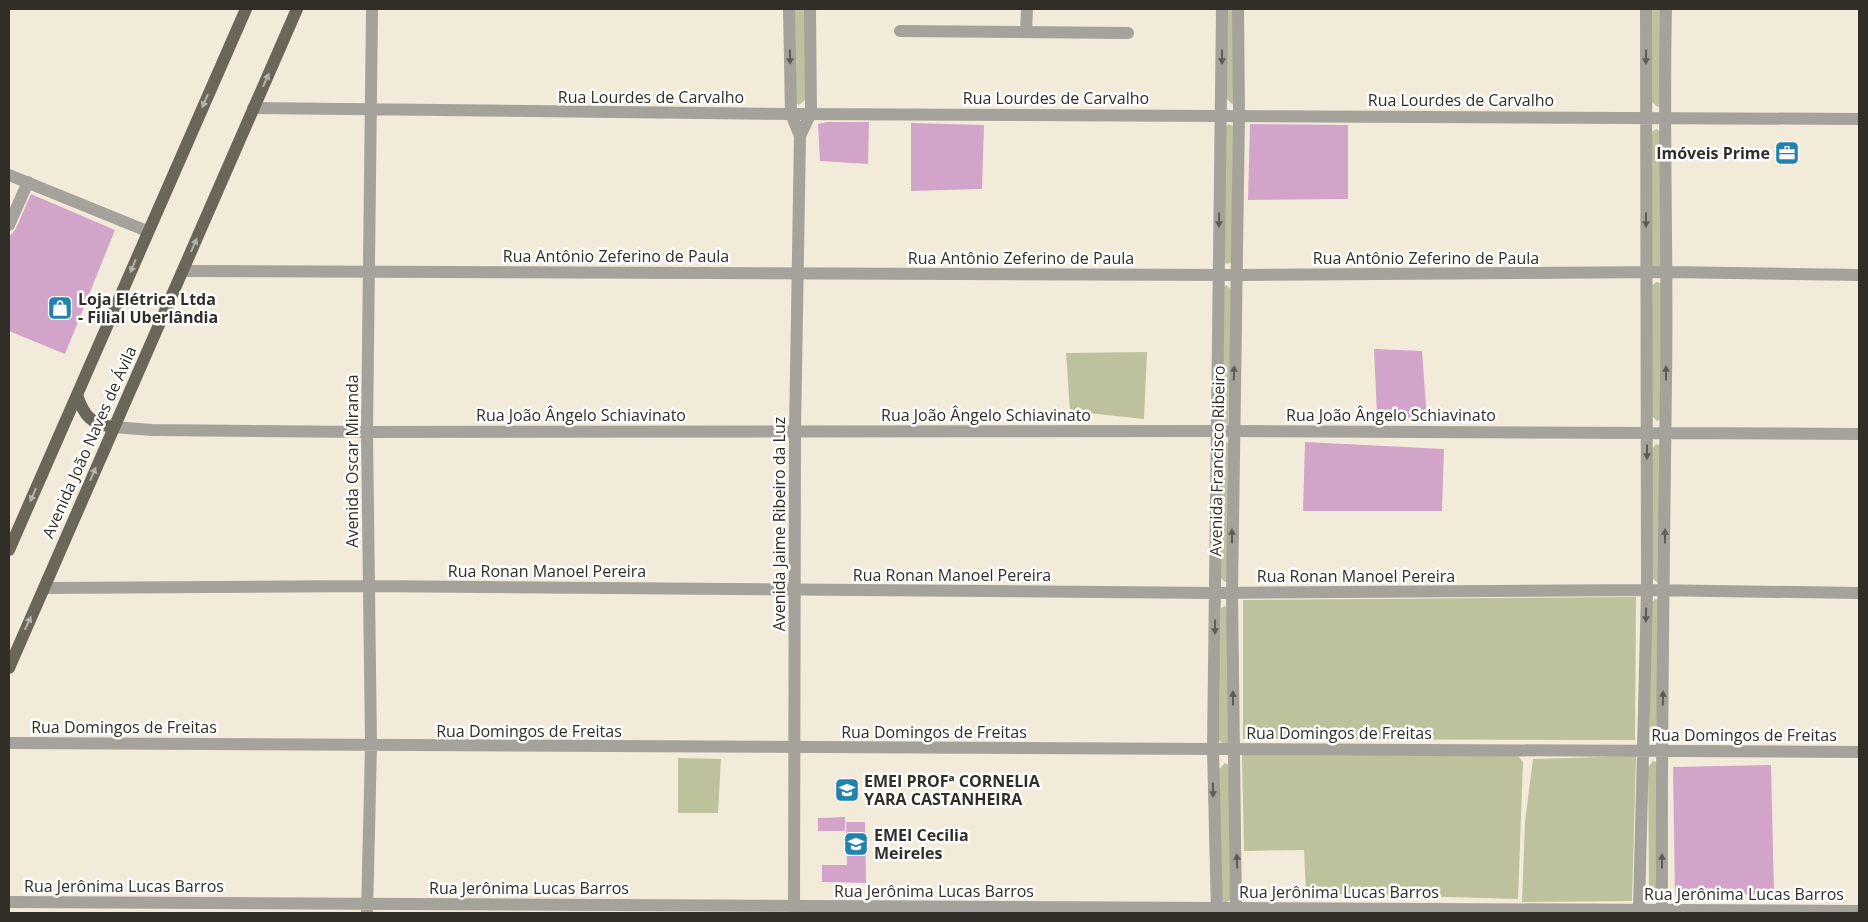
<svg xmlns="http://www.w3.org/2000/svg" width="1868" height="922" viewBox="0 0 1868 922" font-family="'Open Sans',sans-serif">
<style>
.green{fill:#bdc19c}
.building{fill:#d3a4c9}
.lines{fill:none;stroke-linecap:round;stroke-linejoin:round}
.minor{stroke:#a4a29b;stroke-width:12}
.tertiary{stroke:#a4a29b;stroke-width:12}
.primary{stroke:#6a6659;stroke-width:12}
.oneway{fill:#5f5c55}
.oneway2{fill:#b4b2ac}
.labels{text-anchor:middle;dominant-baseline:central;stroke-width:5;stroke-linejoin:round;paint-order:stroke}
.street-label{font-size:16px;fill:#312e27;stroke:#fff}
.poi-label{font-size:16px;font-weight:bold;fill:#312e27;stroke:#fff;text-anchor:start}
</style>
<rect width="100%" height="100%" fill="#f3ebda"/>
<path class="green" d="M 794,9 L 806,9 L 806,99 L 799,105 L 796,103 Z
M 1227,9 L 1239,9 L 1236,102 L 1232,104 L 1226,98 Z
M 1651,9 L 1663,9 L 1662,105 L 1658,107 L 1652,102 Z
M 1229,124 L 1233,126 L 1232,262 L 1227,264 L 1224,262 L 1225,127 Z
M 1656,129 L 1660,131 L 1661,267 L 1652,267 L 1652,132 Z
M 1656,282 L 1661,283 L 1662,419 L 1657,421 L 1652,416 L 1651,287 Z
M 1226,285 L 1232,290 L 1228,425 L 1222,420 L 1222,288 Z
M 1147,352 L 1144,419 L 1070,411 L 1066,353 Z
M 1226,442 L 1231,444 L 1230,580 L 1225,582 L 1219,576 L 1223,444 Z
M 1656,444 L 1661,446 L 1658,583 L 1652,578 L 1651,450 Z
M 1636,597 L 1635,740 L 1243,739 L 1243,600 Z
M 1655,599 L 1660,600 L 1656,738 L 1650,733 L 1650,604 Z
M 1225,606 L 1229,608 L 1230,743 L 1222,743 L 1219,740 L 1221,608 Z
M 1242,755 L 1518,756 L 1523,762 L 1518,899 L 1306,893 L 1304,850 L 1244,851 Z
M 1636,756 L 1632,901 L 1522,902 L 1525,821 L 1533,759 Z
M 678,758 L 721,759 L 718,813 L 678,813 Z
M 1653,761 L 1658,763 L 1659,898 L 1655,901 L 1649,895 L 1648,767 Z
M 1225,763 L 1229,765 L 1230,900 L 1226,903 L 1222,901 L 1219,769 Z"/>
<path class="building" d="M 827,122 L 869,122 L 868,164 L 820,161 L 818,124 Z
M 911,123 L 984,125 L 982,189 L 911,191 Z
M 1250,124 L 1348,125 L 1348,199 L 1248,200 Z
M 31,194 L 115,230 L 65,354 L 9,331 L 9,237 L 16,228 Z
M 1374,349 L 1422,351 L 1427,420 L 1377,415 Z
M 1305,442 L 1444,449 L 1442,511 L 1303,511 Z
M 1771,765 L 1774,894 L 1675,896 L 1673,767 Z
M 845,817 L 845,831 L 818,831 L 818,818 Z
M 846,822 L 865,822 L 866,883 L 822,882 L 822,865 L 847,865 Z"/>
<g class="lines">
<path class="minor" d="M 900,31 L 1128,33
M 1026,31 L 1027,9
M 253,108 L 791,114 L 1859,119
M 9,175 L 147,231
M 9,225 L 28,182
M 183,271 L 1237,275 L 1667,272 L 1859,275
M 113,427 L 152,430 L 367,432 L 1233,431 L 1859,434
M 44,588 L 369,586 L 1216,593 L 1647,590 L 1859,593
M 9,743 L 1859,752
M 9,902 L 1859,911
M 1639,909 L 1647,590 L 1646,9
M 1662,909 C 1661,733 1664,556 1666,380 C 1668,256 1663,132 1666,9
M 367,913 L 371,746 L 367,432 L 372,9"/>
<path class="tertiary" d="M 789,9 L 791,114 L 800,136 L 795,431 L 794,913
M 800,136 L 811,113 L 810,9
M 1217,913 L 1213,749 L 1222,9
M 1236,913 L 1232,593 L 1239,115 L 1238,9"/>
<path class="primary" d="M 77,395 C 84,416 91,424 113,427
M 9,550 L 246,9
M 9,668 L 297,9"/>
</g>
<defs><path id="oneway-solid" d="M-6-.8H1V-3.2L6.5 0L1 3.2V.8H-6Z" transform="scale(1.25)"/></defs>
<g class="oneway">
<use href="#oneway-solid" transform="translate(790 57) rotate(89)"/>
<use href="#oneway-solid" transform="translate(1222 57) rotate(90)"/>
<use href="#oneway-solid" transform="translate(1646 57) rotate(91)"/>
<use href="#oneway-solid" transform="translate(1219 220) rotate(91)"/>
<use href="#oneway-solid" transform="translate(1646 220) rotate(90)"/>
<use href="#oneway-solid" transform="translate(1234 373) rotate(-88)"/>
<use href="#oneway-solid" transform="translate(1666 373) rotate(-90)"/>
<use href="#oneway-solid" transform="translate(1647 452) rotate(90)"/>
<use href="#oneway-solid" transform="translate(1232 536) rotate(-90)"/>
<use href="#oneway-solid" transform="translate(1665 536) rotate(-90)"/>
<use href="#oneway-solid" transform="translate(1646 615) rotate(91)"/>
<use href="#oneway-solid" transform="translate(1215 627) rotate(91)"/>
<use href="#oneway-solid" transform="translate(1233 698) rotate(-91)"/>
<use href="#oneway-solid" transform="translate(1663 698) rotate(-88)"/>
<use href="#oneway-solid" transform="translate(1213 790) rotate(89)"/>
<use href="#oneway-solid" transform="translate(1237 861) rotate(-91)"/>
<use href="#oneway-solid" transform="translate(1662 861) rotate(-90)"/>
</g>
<g class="oneway2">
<use href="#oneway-solid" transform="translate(266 80) rotate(-66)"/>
<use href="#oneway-solid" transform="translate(205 101) rotate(114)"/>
<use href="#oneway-solid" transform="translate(194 245) rotate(-66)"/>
<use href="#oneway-solid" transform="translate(133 266) rotate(112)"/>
<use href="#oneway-solid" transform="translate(93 474) rotate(-67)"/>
<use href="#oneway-solid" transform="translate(33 495) rotate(114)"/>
<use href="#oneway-solid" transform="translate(28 623) rotate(-66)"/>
</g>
<defs>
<symbol id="office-square" viewBox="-11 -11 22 22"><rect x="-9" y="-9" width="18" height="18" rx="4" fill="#2282ae" stroke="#fff"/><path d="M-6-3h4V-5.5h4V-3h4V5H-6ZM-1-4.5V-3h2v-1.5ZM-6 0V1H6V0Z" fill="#fff"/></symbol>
<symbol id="shop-square" viewBox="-11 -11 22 22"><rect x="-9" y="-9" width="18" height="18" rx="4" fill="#2282ae" stroke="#fff"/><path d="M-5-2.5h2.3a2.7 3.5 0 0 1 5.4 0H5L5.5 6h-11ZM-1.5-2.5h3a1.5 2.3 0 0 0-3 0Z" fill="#fff"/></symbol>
<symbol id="school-square" viewBox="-11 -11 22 22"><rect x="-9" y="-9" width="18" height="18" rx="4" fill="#2282ae" stroke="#fff"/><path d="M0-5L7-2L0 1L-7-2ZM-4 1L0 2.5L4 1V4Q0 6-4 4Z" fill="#fff"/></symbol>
</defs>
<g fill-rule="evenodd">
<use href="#office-square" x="1773" y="139" width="28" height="28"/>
<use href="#shop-square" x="46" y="294" width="28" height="28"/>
<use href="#school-square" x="833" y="776" width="28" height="28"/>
<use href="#school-square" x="842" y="830" width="28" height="28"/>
</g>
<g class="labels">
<g class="street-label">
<text x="651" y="97">Rua Lourdes de Carvalho</text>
<text x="1056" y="98">Rua Lourdes de Carvalho</text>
<text x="1461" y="100">Rua Lourdes de Carvalho</text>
<text x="616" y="256">Rua Antônio Zeferino de Paula</text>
<text x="1021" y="258">Rua Antônio Zeferino de Paula</text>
<text x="1426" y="258">Rua Antônio Zeferino de Paula</text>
<text x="581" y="415">Rua João Ângelo Schiavinato</text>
<text x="986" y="415">Rua João Ângelo Schiavinato</text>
<text x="1391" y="415">Rua João Ângelo Schiavinato</text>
<text transform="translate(89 442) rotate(-66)">Avenida João Naves de Ávila</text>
<text transform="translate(352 461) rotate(-90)">Avenida Oscar Miranda</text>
<text transform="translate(1217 461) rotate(-89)">Avenida Francisco Ribeiro</text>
<text transform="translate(779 524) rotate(-90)">Avenida Jaime Ribeiro da Luz</text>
<text x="547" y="571">Rua Ronan Manoel Pereira</text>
<text x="952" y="575">Rua Ronan Manoel Pereira</text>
<text x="1356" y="576">Rua Ronan Manoel Pereira</text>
<text x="124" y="727">Rua Domingos de Freitas</text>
<text x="529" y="731">Rua Domingos de Freitas</text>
<text x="934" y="732">Rua Domingos de Freitas</text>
<text x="1339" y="733">Rua Domingos de Freitas</text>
<text x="1744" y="735">Rua Domingos de Freitas</text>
<text x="124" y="886">Rua Jerônima Lucas Barros</text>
<text x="529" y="888">Rua Jerônima Lucas Barros</text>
<text x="934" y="891">Rua Jerônima Lucas Barros</text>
<text x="1339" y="892">Rua Jerônima Lucas Barros</text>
<text x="1744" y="894">Rua Jerônima Lucas Barros</text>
</g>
<g class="poi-label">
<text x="1770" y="153" text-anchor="end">Imóveis Prime</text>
<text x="78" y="299">Loja Elétrica Ltda<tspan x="78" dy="18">- Filial Uberlândia</tspan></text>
<text x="864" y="781">EMEI PROFª CORNELIA<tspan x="864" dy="18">YARA CASTANHEIRA</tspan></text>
<text x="874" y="835">EMEI Cecilia<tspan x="874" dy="18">Meireles</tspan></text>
</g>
</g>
<rect width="1868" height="922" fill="none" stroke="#312e27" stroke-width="20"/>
</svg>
